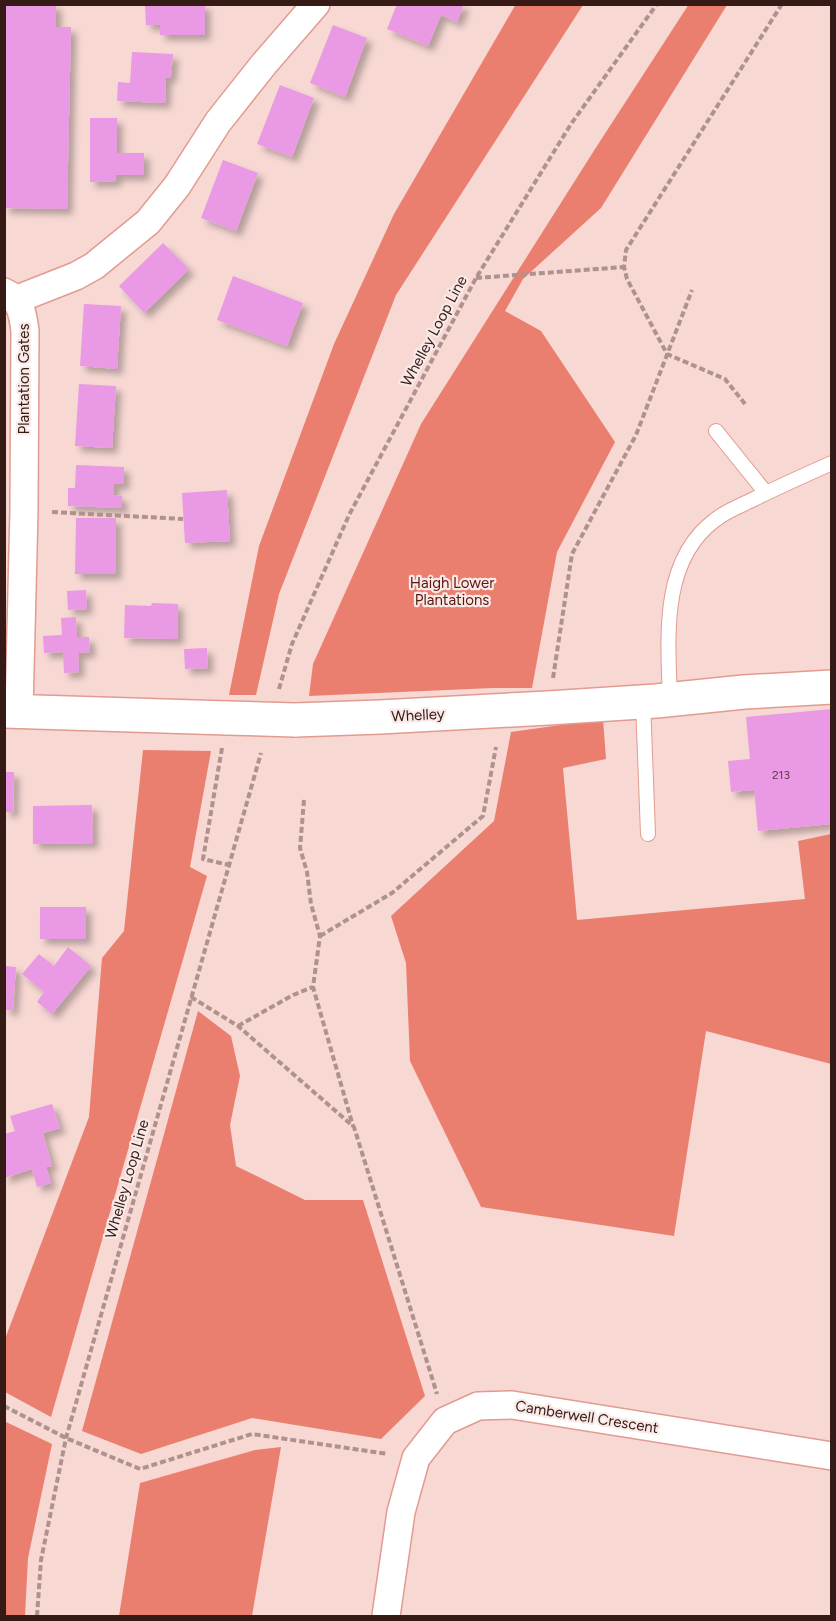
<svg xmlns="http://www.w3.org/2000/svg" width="836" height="1621" viewBox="0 0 836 1621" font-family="Figtree,sans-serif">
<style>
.forest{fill:#eb7f6f}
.building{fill:#ea99e4;filter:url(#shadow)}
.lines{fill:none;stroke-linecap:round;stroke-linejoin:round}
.service-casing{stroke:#e29b90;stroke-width:16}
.minor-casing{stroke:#e29b90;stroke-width:30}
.secondary-casing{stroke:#e29b90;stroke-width:36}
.path{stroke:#af928d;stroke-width:4;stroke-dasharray:6 3;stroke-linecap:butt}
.service{stroke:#fff;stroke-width:14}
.minor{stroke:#fff;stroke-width:27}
.secondary{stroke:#fff;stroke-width:33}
.secondary-bridge-casing{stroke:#e29b90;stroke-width:36;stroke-linecap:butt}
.secondary-bridge{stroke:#fff;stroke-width:33}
.labels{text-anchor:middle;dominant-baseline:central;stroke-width:4.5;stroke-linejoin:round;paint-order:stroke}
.number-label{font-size:12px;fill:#623a4a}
.street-label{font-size:15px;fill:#351a16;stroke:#f9e9e7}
.park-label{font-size:15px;fill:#5a160f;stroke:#f9e9e7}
</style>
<defs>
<filter id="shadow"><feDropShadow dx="5.5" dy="5.5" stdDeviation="3" flood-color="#0004"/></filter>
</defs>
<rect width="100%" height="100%" fill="#f7d8d3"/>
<path class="forest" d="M 516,4 L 583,5 L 396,295 L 279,594 L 256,695 L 229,695 L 259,546 L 334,344 L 394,214 Z
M 689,4 L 727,5 L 601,208 L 523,279 L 505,311 L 541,331 L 615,442 L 557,552 L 532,688 L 493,688 L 309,696 L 313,664 L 421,424 L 595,149 Z
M 603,719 L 606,759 L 563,768 L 577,920 L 805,899 L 798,841 L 831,834 L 831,1064 L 706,1031 L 674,1236 L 481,1207 L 410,1061 L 406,963 L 391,916 L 494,821 L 511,732 Z
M 143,750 L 211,751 L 190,867 L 207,876 L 51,1417 L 5,1392 L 5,1339 L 89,1117 L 102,958 L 124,931 Z
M 198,1011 L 231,1036 L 240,1076 L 230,1125 L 236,1166 L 305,1200 L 363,1200 L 425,1396 L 381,1439 L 252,1418 L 141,1454 L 82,1431 Z
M 4,1421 L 52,1444 L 28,1558 L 25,1616 L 5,1616 Z
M 281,1447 L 252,1616 L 119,1616 L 140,1483 L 255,1450 Z"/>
<path class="building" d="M 4,4 L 56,4 L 56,27 L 71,27 L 67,209 L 4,208 Z
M 145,4 L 205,4 L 205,35 L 160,35 L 160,25 L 146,25 Z
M 397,4 L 464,4 L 457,22 L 441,15 L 428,46 L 387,29 Z
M 333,25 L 367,38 L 345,97 L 310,83 Z
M 132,52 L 173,54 L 171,77 L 166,78 L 165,103 L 117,101 L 118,82 L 130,83 Z
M 280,85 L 314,98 L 292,157 L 257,144 Z
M 90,118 L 117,118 L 117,153 L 144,153 L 144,175 L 116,175 L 116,181 L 90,182 Z
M 223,160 L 258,173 L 236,231 L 201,218 Z
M 163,243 L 189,269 L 144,313 L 119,286 Z
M 233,276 L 303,303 L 287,346 L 217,320 Z
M 84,304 L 121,306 L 117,369 L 80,366 Z
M 79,384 L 116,386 L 112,448 L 75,446 Z
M 76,465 L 124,467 L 124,484 L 114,484 L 114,495 L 122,496 L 122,508 L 68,506 L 68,488 L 75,488 Z
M 227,490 L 230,541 L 185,543 L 182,493 Z
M 76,518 L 116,518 L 116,574 L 75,574 Z
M 86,590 L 87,609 L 68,610 L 67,591 Z
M 152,603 L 178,604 L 178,639 L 124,638 L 125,605 L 151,606 Z
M 76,617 L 77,637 L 89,637 L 90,652 L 78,653 L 79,672 L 64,673 L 63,652 L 44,653 L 43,636 L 62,635 L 61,618 Z
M 207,648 L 208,668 L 185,669 L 184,649 Z
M 832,709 L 832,824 L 758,831 L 754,790 L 731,792 L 728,761 L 750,759 L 746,717 Z
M 5,772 L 14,772 L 13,812 L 5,812 Z
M 92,805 L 93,843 L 33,844 L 33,806 Z
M 40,907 L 86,907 L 86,939 L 40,939 Z
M 68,947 L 91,966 L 52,1014 L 37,1002 L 44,992 L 22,974 L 39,954 L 54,966 Z
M 5,966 L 16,967 L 13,1010 L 5,1010 Z
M 52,1104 L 60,1128 L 43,1133 L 52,1166 L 46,1167 L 51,1183 L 37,1187 L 32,1169 L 4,1178 L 4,1134 L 15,1131 L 10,1116 Z"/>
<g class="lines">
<defs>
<path id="service" d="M 716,431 L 766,493
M 670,700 C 668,638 660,561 715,520 C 726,511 740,506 752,500 C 778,487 805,475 832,463
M 643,702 L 648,834"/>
<path id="minor" d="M 4,292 C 21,299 23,315 25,331 L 24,511 L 19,711
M 15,300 L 76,276 L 94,266 L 148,222 L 177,186 L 218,122 L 264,64 L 316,4
M 386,1616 L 401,1512 L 416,1458 L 445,1421 L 478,1406 L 512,1405 L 832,1456"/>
<path id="secondary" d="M 4,711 L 227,718
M 295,720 L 380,717 L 548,708 L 656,701 L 744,692 L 832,687"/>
</defs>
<use href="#service" class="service-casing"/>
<use href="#minor" class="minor-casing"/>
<use href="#secondary" class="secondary-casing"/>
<path class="path" d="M 476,278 L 624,267
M 745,404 L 725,379 L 667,354 L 627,279 L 624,267 L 626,250 L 782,4
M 52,512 L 183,519
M 553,678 L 572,554 L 636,435 L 692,290
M 279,689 L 292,644 L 349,515 L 476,278 L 571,124 L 657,4
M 222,748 L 203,859 L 229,865
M 304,800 L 300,848 L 307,872 L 311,904 L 320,936 L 313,987 L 353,1126
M 320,936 L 392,893 L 483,816 L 496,747
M 191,997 L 238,1026 L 354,1127 L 437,1394
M 238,1026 L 293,995 L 313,987
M 4,1406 L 66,1438 L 140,1469 L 252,1434 L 388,1454
M 37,1616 L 41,1560 L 66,1438 L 261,753"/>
<use href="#service" class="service"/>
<use href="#minor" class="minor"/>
<use href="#secondary" class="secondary"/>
<defs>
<path id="secondary-bridge" d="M 227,718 L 295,720"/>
</defs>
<use href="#secondary-bridge" class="secondary-bridge-casing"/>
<use href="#secondary-bridge" class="secondary-bridge"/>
</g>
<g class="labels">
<g class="number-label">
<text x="781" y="775">213</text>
</g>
<g class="street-label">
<text transform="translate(434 331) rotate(-62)">Whelley Loop Line</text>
<text transform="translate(24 379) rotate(-90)">Plantation Gates</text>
<text transform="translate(418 715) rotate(-3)">Whelley</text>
<text transform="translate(127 1179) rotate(-74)">Whelley Loop Line</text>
<text transform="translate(587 1417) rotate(9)">Camberwell Crescent</text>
</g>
<g class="park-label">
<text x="452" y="583">Haigh Lower<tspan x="452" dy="17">Plantations</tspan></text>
</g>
</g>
<rect width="836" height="1621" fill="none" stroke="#351a16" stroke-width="12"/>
</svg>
